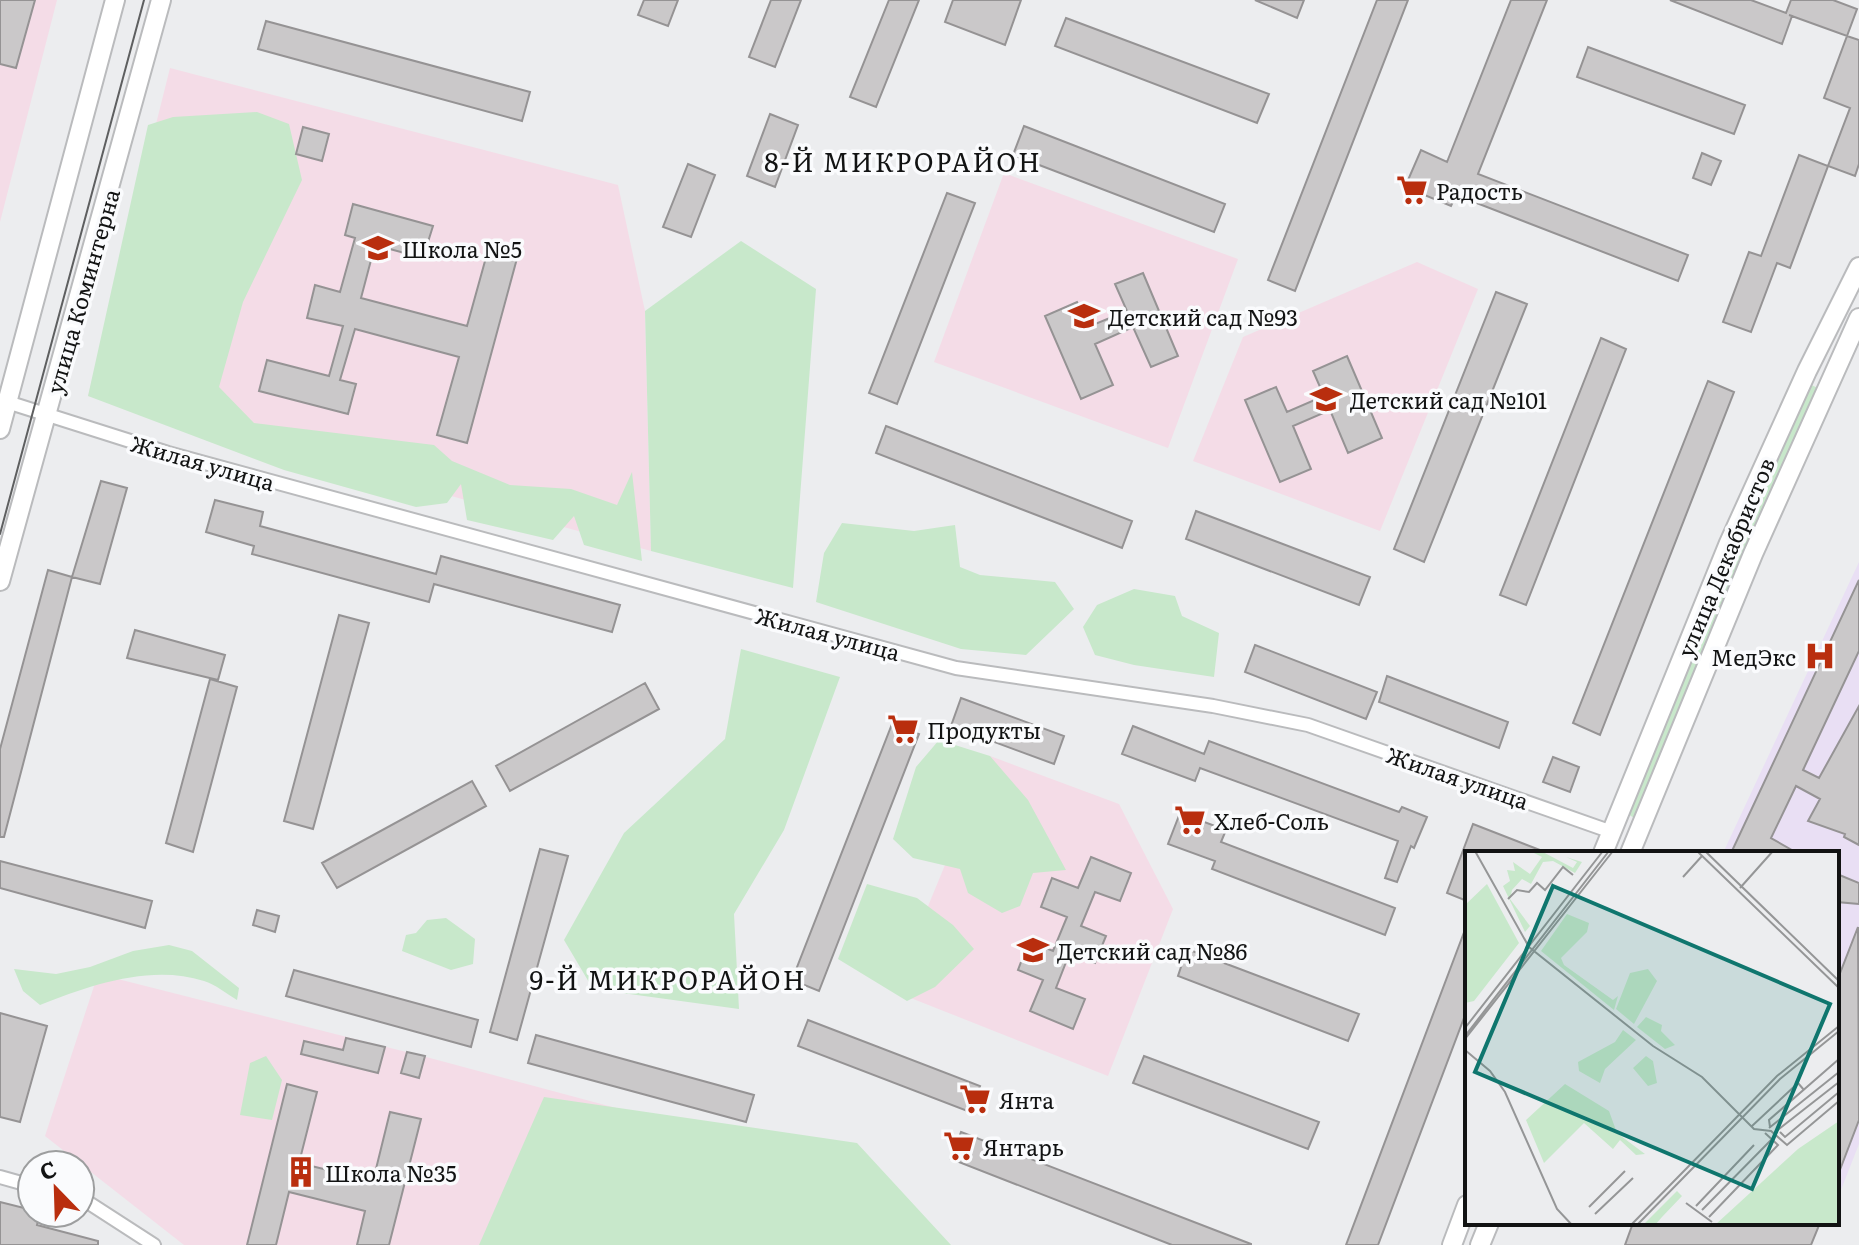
<svg xmlns="http://www.w3.org/2000/svg" width="1859" height="1245" viewBox="0 0 1859 1245" font-family="Literata,serif">
<style>
.industrial{fill:#e9dff4}
.education{fill:#f4dce7}
.green{fill:#c8e8cb}
.building{fill:#cac8c9;stroke:#959394;stroke-width:2}
.lines{fill:none;stroke-linecap:round;stroke-linejoin:round}
.street-casing{stroke:#babbbd;stroke-width:16}
.secondary-casing{stroke:#babbbd;stroke-width:22}
.street{stroke:#fff;stroke-width:12}
.secondary{stroke:#fff;stroke-width:18}
.tram{stroke:#5e5f60;stroke-width:2}
.labels{text-anchor:middle;dominant-baseline:central;stroke-width:7;stroke-linejoin:round;paint-order:stroke}
.poi-label{font-size:22px;fill:#121313;stroke:#fafbfd;text-anchor:start}
.street-label{font-size:22px;fill:#121313;stroke:#fafbfd}
.quarter-label{font-size:26px;letter-spacing:2px;fill:#121313;stroke:#fafbfd}
.inset-road{fill:none;stroke:#959697;stroke-width:2}
.view{fill:#0f766e;fill-opacity:0.15;stroke:#0f766e;stroke-width:4}
.inset-edge{fill:none;stroke:#121313;stroke-width:4}
</style>
<rect width="100%" height="100%" fill="#ecedef"/>
<path class="industrial" d="M 1859,562 L 1859,1144 L 1837,1200 L 1837,853 L 1723,853 Z"/>
<path class="education" d="M 0,0 L 57,0 L 0,222 Z
M 170,68 L 618,185 L 645,311 L 651,551 L 88,396 Z
M 1004,173 L 1238,259 L 1168,448 L 934,362 Z
M 1417,262 L 1478,289 L 1380,531 L 1193,461 L 1243,337 Z
M 990,756 L 1119,804 L 1173,909 L 1108,1076 L 893,991 Z
M 98,974 L 430,1058 L 631,1112 L 570,1245 L 184,1245 L 45,1136 Z"/>
<path class="green" d="M 257,112 L 289,124 L 302,180 L 243,302 L 219,387 L 254,423 L 434,445 L 452,461 L 510,485 L 571,489 L 617,505 L 632,472 L 642,561 L 584,545 L 574,516 L 553,540 L 467,520 L 461,484 L 447,503 L 416,507 L 284,470 L 88,396 L 148,125 L 173,117 Z
M 741,241 L 816,289 L 793,588 L 651,551 L 645,311 Z
M 1809,384 L 1818,388 L 1734,574 L 1634,818 L 1628,814 L 1698,642 Z
M 842,523 L 914,531 L 955,525 L 960,567 L 980,575 L 1055,582 L 1074,609 L 1026,655 L 961,649 L 816,602 L 824,553 Z
M 1134,589 L 1175,596 L 1182,616 L 1219,633 L 1214,677 L 1134,665 L 1095,655 L 1083,627 L 1097,605 Z
M 741,649 L 840,677 L 784,830 L 734,914 L 739,1009 L 593,989 L 564,940 L 624,833 L 725,739 Z
M 939,740 L 990,756 L 1028,800 L 1066,870 L 1033,873 L 1020,906 L 1002,913 L 968,893 L 960,869 L 913,858 L 893,839 L 916,767 Z
M 867,884 L 917,898 L 953,925 L 974,949 L 935,987 L 907,1001 L 838,959 Z
M 446,918 L 475,939 L 473,964 L 451,970 L 402,951 L 406,935 L 416,933 L 427,920 Z
M 169,945 L 192,951 L 239,988 L 237,1000 C 227,994 215,984 204,981 C 151,964 90,985 40,1005 L 23,991 L 14,969 L 56,974 L 90,967 L 133,951 Z
M 266,1056 L 282,1080 L 272,1120 L 240,1115 L 250,1063 Z
M 544,1097 L 857,1143 L 951,1245 L 479,1245 Z"/>
<path class="building" d="M 0,0 L 35,0 L 16,68 L 0,64 Z
M 644,0 L 678,0 L 668,26 L 638,15 Z
M 771,0 L 801,0 L 775,67 L 749,57 Z
M 889,0 L 919,0 L 876,107 L 850,97 Z
M 953,0 L 1021,0 L 1005,45 L 945,22 Z
M 1255,0 L 1304,0 L 1297,18 Z
M 1377,0 L 1408,0 L 1295,291 L 1268,280 Z
M 1511,0 L 1547,0 L 1478,174 L 1688,255 L 1678,281 L 1456,195 L 1451,206 L 1405,187 L 1421,150 L 1447,162 Z
M 1670,0 L 1751,0 L 1786,13 L 1791,0 L 1833,0 L 1857,9 L 1847,36 L 1789,15 L 1792,16 L 1782,44 Z
M 1066,18 L 1269,94 L 1257,123 L 1055,46 Z
M 266,21 L 530,92 L 522,121 L 258,49 Z
M 1847,36 L 1859,40 L 1859,164 L 1855,176 L 1828,166 L 1850,108 L 1824,98 Z
M 1588,47 L 1745,105 L 1734,134 L 1577,77 Z
M 770,114 L 798,125 L 775,187 L 747,176 Z
M 1024,126 L 1225,204 L 1214,232 L 1013,155 Z
M 303,127 L 329,134 L 322,161 L 296,154 Z
M 1702,153 L 1721,161 L 1711,185 L 1693,178 Z
M 1799,155 L 1828,166 L 1790,268 L 1777,263 L 1751,332 L 1723,322 L 1749,252 L 1761,256 Z
M 688,164 L 715,175 L 691,237 L 663,227 Z
M 947,193 L 975,203 L 897,404 L 869,393 Z
M 353,204 L 433,226 L 423,258 L 375,245 L 361,298 L 467,326 L 490,243 L 519,251 L 467,443 L 437,435 L 459,357 L 355,329 L 340,380 L 356,384 L 348,414 L 259,391 L 267,360 L 329,376 L 343,326 L 307,318 L 315,285 L 340,292 L 355,238 L 345,235 Z
M 1143,273 L 1178,356 L 1151,367 L 1133,327 L 1095,344 L 1113,385 L 1081,399 L 1045,316 L 1077,302 L 1088,327 L 1127,311 L 1115,284 Z
M 1496,292 L 1527,304 L 1424,562 L 1394,549 Z
M 1601,338 L 1626,349 L 1526,605 L 1500,595 Z
M 1347,356 L 1382,438 L 1348,453 L 1330,410 L 1293,426 L 1311,469 L 1280,482 L 1245,400 L 1276,387 L 1287,412 L 1324,396 L 1313,371 Z
M 1708,381 L 1734,392 L 1600,735 L 1573,723 Z
M 886,426 L 1132,521 L 1122,548 L 876,453 Z
M 101,481 L 127,488 L 100,584 L 72,577 Z
M 215,500 L 263,512 L 260,526 L 436,574 L 441,556 L 620,605 L 612,632 L 434,584 L 429,602 L 252,554 L 254,546 L 206,532 Z
M 1196,511 L 1370,577 L 1359,605 L 1186,539 Z
M 48,570 L 72,577 L 4,837 L 0,837 L 0,749 Z
M 1859,580 L 1859,651 L 1803,770 L 1819,778 L 1859,706 L 1859,845 L 1844,837 L 1845,834 L 1808,821 L 1820,799 L 1796,786 L 1771,838 L 1797,853 L 1731,853 Z
M 339,615 L 369,623 L 313,829 L 284,821 Z
M 135,630 L 225,655 L 218,680 L 127,658 Z
M 1255,645 L 1377,692 L 1366,719 L 1245,672 Z
M 1387,676 L 1508,722 L 1499,748 L 1379,702 Z
M 210,679 L 237,687 L 193,852 L 166,843 Z
M 645,683 L 659,709 L 510,791 L 496,766 Z
M 961,698 L 1064,736 L 1054,764 L 951,726 Z
M 892,724 L 919,734 L 819,991 L 792,980 Z
M 1133,726 L 1204,754 L 1209,741 L 1399,812 L 1402,807 L 1427,817 L 1414,848 L 1411,846 L 1397,882 L 1385,878 L 1398,841 L 1200,768 L 1195,781 L 1122,754 Z
M 1553,757 L 1579,767 L 1570,792 L 1543,782 Z
M 472,781 L 486,806 L 337,888 L 322,863 Z
M 1180,813 L 1226,830 L 1221,842 L 1395,908 L 1385,935 L 1212,869 L 1215,861 L 1168,844 Z
M 1473,824 L 1545,852 L 1545,853 L 1467,853 L 1467,901 L 1447,893 Z
M 540,849 L 568,856 L 517,1040 L 490,1032 Z
M 1091,857 L 1131,873 L 1120,901 L 1095,892 L 1081,926 L 1106,936 L 1095,963 L 1070,952 L 1056,988 L 1085,999 L 1073,1029 L 1030,1011 L 1043,980 L 1018,970 L 1029,941 L 1053,951 L 1067,917 L 1041,907 L 1052,878 L 1078,888 Z
M 0,861 L 152,901 L 145,928 L 0,888 Z
M 1837,874 L 1859,883 L 1859,904 L 1837,902 Z
M 257,910 L 279,916 L 275,932 L 253,925 Z
M 1466,927 L 1467,1010 L 1378,1245 L 1346,1245 Z
M 1858,927 L 1859,1120 L 1838,1175 L 1837,981 Z
M 1187,949 L 1359,1014 L 1348,1041 L 1178,976 Z
M 294,970 L 478,1020 L 471,1047 L 286,996 Z
M 0,1013 L 47,1026 L 20,1122 L 0,1117 Z
M 808,1020 L 980,1086 L 970,1112 L 798,1046 Z
M 536,1035 L 754,1095 L 746,1122 L 528,1063 Z
M 346,1038 L 385,1047 L 378,1073 L 301,1054 L 304,1041 L 343,1050 Z
M 407,1052 L 425,1056 L 419,1078 L 401,1073 Z
M 1144,1056 L 1319,1122 L 1308,1149 L 1133,1083 Z
M 287,1084 L 317,1092 L 299,1163 L 373,1181 L 390,1112 L 421,1119 L 389,1245 L 357,1245 L 365,1211 L 289,1192 L 276,1245 L 247,1245 Z
M 961,1132 L 1251,1244 L 1251,1245 L 1172,1245 L 951,1159 Z
M 0,1202 L 32,1210 L 32,1213 L 40,1213 L 37,1225 L 98,1241 L 98,1245 L 0,1245 Z
M 1633,1223 L 1820,1223 L 1811,1245 L 1625,1245 Z"/>
<g class="lines">
<defs>
<path id="street" d="M 4,401 L 168,453 L 956,668 L 1213,706 L 1308,725 L 1612,832
M 0,1177 L 32,1186
M 80,1200 L 89,1203 L 154,1245"/>
<path id="secondary" d="M 0,429 L 115,0
M 0,581 L 161,0
M 1603,853 L 1729,543 L 1807,371 L 1859,267
M 1630,853 L 1753,554 L 1859,318
M 1452,1245 L 1467,1205
M 1480,1245 L 1489,1223"/>
</defs>
<use href="#street" class="street-casing"/>
<use href="#secondary" class="secondary-casing"/>
<use href="#street" class="street"/>
<use href="#secondary" class="secondary"/>
<path class="tram" d="M 0,534 L 144,0"/>
</g>
<defs>
<symbol id="supermarket-bare" viewBox="-9 -9 18 18"><path d="M-6-5.5h2.5l.6 2H6L4.5 2H-2.5L-4.4-4H-6ZM-1.5 3.2a1.3 1.3 0 1 0 .1 0ZM3 3.2a1.3 1.3 0 1 0 .1 0Z" fill="#b92e0e" stroke="#fafbfd" stroke-width="2.5" paint-order="stroke"/></symbol>
<symbol id="school-bare" viewBox="-9 -9 18 18"><path d="M0-5L7-2L0 1L-7-2ZM-4 1L0 2.5L4 1V4Q0 6-4 4Z" fill="#b92e0e" stroke="#fafbfd" stroke-width="2.5" paint-order="stroke"/></symbol>
<symbol id="hospital-bare" viewBox="-9 -9 18 18"><path d="M-5-5h3v3.5h4V-5h3V5h-3V1.5h-4V5h-3Z" fill="#b92e0e" stroke="#fafbfd" stroke-width="2.5" paint-order="stroke"/></symbol>
<symbol id="building-bare" viewBox="-9 -9 18 18"><path d="M-4-6H4V6H1V3H-1V6H-4ZM-2.5-4.3h1.7v1.8h-1.7ZM.8-4.3h1.7v1.8H.8ZM-2.5-1h1.7V.8h-1.7ZM.8-1h1.7V.8H.8Z" fill="#b92e0e" stroke="#fafbfd" stroke-width="2.5" paint-order="stroke"/></symbol>
</defs>
<g fill-rule="evenodd">
<use href="#supermarket-bare" x="1390" y="168" width="44" height="44"/>
<use href="#school-bare" x="356" y="226" width="44" height="44"/>
<use href="#school-bare" x="1062" y="294" width="44" height="44"/>
<use href="#school-bare" x="1304" y="377" width="44" height="44"/>
<use href="#hospital-bare" x="1798" y="634" width="44" height="44"/>
<use href="#supermarket-bare" x="881" y="707" width="44" height="44"/>
<use href="#supermarket-bare" x="1168" y="798" width="44" height="44"/>
<use href="#school-bare" x="1011" y="928" width="44" height="44"/>
<use href="#supermarket-bare" x="953" y="1077" width="44" height="44"/>
<use href="#supermarket-bare" x="937" y="1124" width="44" height="44"/>
<use href="#building-bare" x="279" y="1150" width="44" height="44"/>
</g>
<g class="labels">
<g class="poi-label">
<text x="1436" y="190">Радость</text>
<text x="402" y="248">Школа №5</text>
<text x="1108" y="316">Детский сад №93</text>
<text x="1350" y="399">Детский сад №101</text>
<text x="1796" y="656" text-anchor="end">МедЭкс</text>
<text x="927" y="729">Продукты</text>
<text x="1214" y="820">Хлеб-Соль</text>
<text x="1057" y="950">Детский сад №86</text>
<text x="999" y="1099">Янта</text>
<text x="983" y="1146">Янтарь</text>
<text x="325" y="1172">Школа №35</text>
</g>
<g class="street-label">
<text transform="translate(82 291) rotate(-74)">улица Коминтерна</text>
<text transform="translate(203 462) rotate(16)">Жилая улица</text>
<text transform="translate(1725 557) rotate(-67)">улица Декабристов</text>
<text transform="translate(828 633) rotate(15)">Жилая улица</text>
<text transform="translate(1458 777) rotate(19)">Жилая улица</text>
</g>
<g class="quarter-label">
<text x="903" y="160">8-Й МИКРОРАЙОН</text>
<text x="668" y="978">9-Й МИКРОРАЙОН</text>
</g>
</g>
<g transform="translate(1465 851)">
<rect width="374" height="374" fill="#ecedef"/>
<path d="M 65,0 L 76,0 L 108,17 L 112,11 L 101,6 L 117,11 L 110,22 L 88,10 L 78,11 L 66,33 L 57,28 L 47,39 L 45,48 L 65,75 L 60,81 L 38,35 L 45,30 L 42,19 L 50,20 L 48,11 L 65,23 L 77,6 ZM 22,33 L 54,92 L 9,150 L 0,152 L 0,54 ZM 102,63 L 124,72 L 122,81 L 96,107 L 99,114 L 148,149 L 153,145 L 149,159 L 76,100 ZM 183,118 L 192,130 L 169,173 L 151,158 L 165,122 ZM 181,166 L 197,174 L 196,180 L 210,194 L 200,198 L 172,176 ZM 158,179 L 171,189 L 140,218 L 135,232 L 114,220 L 113,211 L 150,191 ZM 181,205 L 188,210 L 192,232 L 183,235 L 168,217 ZM 100,233 L 144,260 L 152,282 L 180,303 L 171,304 L 155,289 L 148,298 L 119,272 L 79,312 L 61,269 ZM 374,270 L 374,374 L 250,374 L 333,298 ZM 212,340 L 217,345 L 197,366 L 190,374 L 178,374 Z" fill="#c8e8cb"/>
<path class="inset-road" d="M 10,0 L 64,96 L 188,195 L 237,226 L 289,278 L 306,280 L 322,294 L 374,250M 232,0 L 374,137M 240,0 L 374,130M 218,26 L 237,5M 275,37 L 308,0M 43,48 L 52,39 L 64,41 L 72,32 L 80,39 L 98,16 L 108,24M 0,177 L 138,0M 0,185 L 144,0M 0,188 L 148,0M 0,199 L 25,220 L 40,241 L 92,358 L 107,374M 287,275 L 333,232 L 339,239M 305,276 L 304,269 L 374,208M 304,277 L 374,221M 310,281 L 374,231M 315,281 L 320,286 L 374,241M 221,352 L 247,371M 231,355 L 289,294M 124,356 L 160,320M 237,359 L 307,288M 130,363 L 168,327M 244,366 L 313,294 L 300,282M 166,374 L 312,225 L 374,175M 172,374 L 315,228 L 374,180"/>
<path class="view" d="M 88,35 L 365,153 L 287,338 L 10,221 Z"/>
<rect width="374" height="374" class="inset-edge"/>
</g>
<g transform="translate(56 1189) rotate(337)"><circle r="38" fill="#fafbfd" stroke="#9d9e9f" stroke-width="2"/>
<path d="M0-6L14 30L0 20L-14 30Z" fill="#b92e0e"/>
<text y="-12" font-size="22" font-weight="bold" text-anchor="middle" fill="#121313">С</text>
</g>
</svg>
